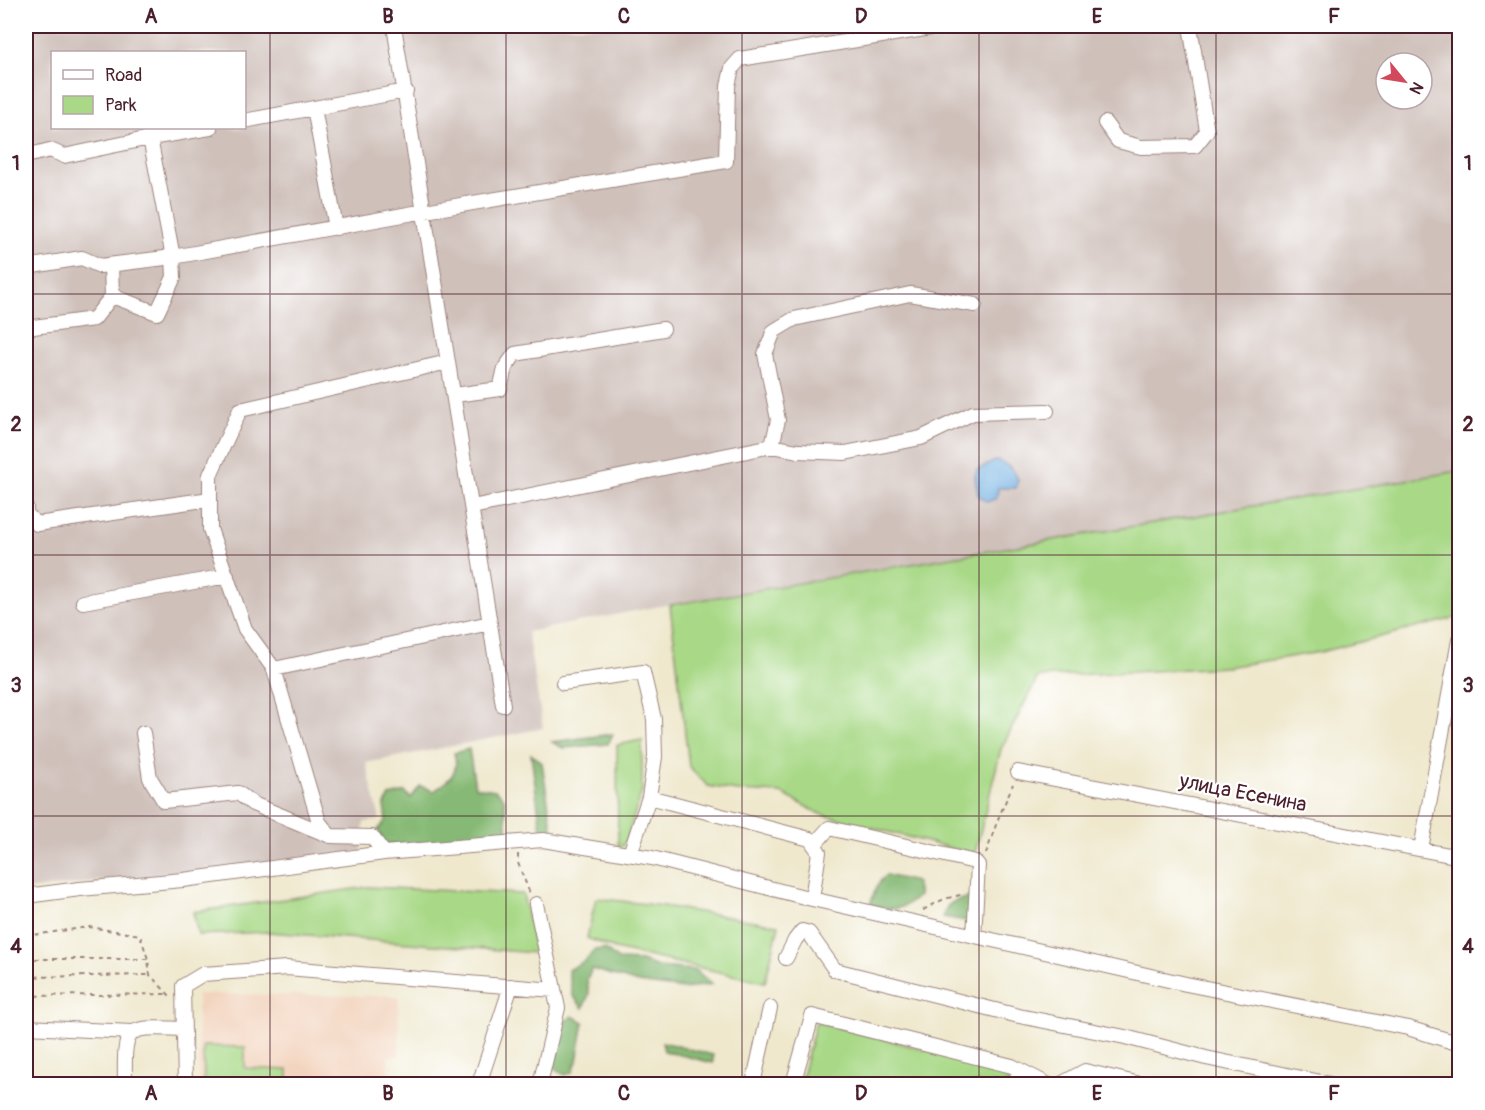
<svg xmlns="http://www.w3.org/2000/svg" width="1485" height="1110" viewBox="0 0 1485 1110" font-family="Pangolin,sans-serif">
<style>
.built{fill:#f3d4be}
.industrial{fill:#cfc0ba;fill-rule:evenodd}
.green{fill:#a9d987;stroke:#7a7c59;stroke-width:1.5}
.forest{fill:#86b974;stroke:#686c50;stroke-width:1.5}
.water{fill:#6fafe2;stroke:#5c6786;stroke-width:1.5}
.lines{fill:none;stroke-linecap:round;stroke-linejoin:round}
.minor-casing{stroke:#9c847c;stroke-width:16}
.path{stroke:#9c847c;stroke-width:2;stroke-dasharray:4.5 4.5;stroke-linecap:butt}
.minor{stroke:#fff;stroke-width:14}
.grid{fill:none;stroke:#4a1f2b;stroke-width:1.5;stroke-opacity:0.55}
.labels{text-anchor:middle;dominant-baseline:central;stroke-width:4.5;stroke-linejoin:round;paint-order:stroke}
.street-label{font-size:21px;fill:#4a1f2b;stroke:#fff}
.neatline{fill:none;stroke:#4a1f2b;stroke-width:2}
.grid-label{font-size:20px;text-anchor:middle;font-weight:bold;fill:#4a1f2b}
</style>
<rect width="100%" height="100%" fill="#fff"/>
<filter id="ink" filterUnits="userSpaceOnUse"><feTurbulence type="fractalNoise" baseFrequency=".0167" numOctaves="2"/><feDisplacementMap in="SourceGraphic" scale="12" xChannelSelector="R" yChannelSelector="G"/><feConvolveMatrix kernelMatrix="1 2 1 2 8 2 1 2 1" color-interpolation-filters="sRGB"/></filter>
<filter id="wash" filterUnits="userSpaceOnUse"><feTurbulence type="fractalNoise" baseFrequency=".008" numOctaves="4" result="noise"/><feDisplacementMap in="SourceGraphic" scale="24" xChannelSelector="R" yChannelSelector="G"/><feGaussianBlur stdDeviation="1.35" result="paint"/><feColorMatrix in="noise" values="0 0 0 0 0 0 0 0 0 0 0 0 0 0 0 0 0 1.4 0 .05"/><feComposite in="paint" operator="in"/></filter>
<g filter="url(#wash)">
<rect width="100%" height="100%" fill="#efe8cd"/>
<path class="built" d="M 197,994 L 399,996 L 399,1056 L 388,1057 L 389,1084 L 199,1084 Z"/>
<path class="industrial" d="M 26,26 L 1459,26 L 1459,471 L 660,606 L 527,632 L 543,728 L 366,763 L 380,820 L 364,822 L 362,851 L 26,890 ZM 52,52 L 244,52 L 244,128 L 52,128 ZM 1386,63 L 1422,63 L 1422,99 L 1386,99 Z"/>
<path class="green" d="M 1459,471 L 1459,617 L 1320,652 L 1226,667 L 1038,677 L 1001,749 L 975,853 L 954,849 L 820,814 L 781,793 L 737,791 L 708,786 L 689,767 L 670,605 Z
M 642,740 L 642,791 L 626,841 L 622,846 L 618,847 L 617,745 Z
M 368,887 L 523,894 L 535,953 L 269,932 L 198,935 L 193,912 Z
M 596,898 L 663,906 L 779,925 L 765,982 L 615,949 L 587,938 Z
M 816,1022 L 1011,1071 L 1008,1084 L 800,1084 Z
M 203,1046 L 245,1047 L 245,1068 L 288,1070 L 288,1084 L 204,1084 Z"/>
<path class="forest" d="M 613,734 L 608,744 L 563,748 L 552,742 Z
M 469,749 L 475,787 L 495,790 L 504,798 L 508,836 L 456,841 L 386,845 L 378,830 L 386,820 L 384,806 L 390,796 L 405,792 L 411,798 L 420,786 L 434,791 C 449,781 460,772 454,753 Z
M 531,754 L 542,763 L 552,827 L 551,836 L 541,830 Z
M 886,875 L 916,882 L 919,896 C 899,912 894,911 870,904 L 878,884 Z
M 972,897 L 971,920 L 966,921 L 943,917 C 946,901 957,900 972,897 Z
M 605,949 L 618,960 L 641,961 L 658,967 L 695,970 L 712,984 L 684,989 L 638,983 L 592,969 L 587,979 L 589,994 L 583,1008 L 573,996 L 568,970 L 585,961 L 594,950 Z
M 572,1016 L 584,1022 L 577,1061 L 572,1073 L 565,1075 L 554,1068 L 564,1023 Z
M 662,1042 L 713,1055 L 713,1063 L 664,1051 Z"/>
<path class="water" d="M 995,461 C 1006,462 1013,469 1018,479 L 1016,488 L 998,488 L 997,498 L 987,502 L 978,495 L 975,477 L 977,470 Z"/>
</g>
<g filter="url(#ink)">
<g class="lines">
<defs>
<path id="minor" d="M 394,26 L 503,705
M 314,108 L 336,228
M 244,121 L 406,91
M 1105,123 L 1118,141 L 1141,147 L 1195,146 L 1207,131 L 1190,26
M 26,156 L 50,150 L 64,156 L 150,138
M 111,265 L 112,296
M 26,267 L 82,258 L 100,266 L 173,257 L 150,138 L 210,128
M 26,328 L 94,319 L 112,296 L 157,313 L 174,277 L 173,257 L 425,211 L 726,161 L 728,86 L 732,68 L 740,59 L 943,26
M 448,362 L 240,410 L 210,475 L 210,529 L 245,629 L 274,669 L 490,623
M 454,395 L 500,389 L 505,368 L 515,354 L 663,329
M 772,446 L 798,451 L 845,453 L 921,438 L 973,413 L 1047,411
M 26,507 L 26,514 L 37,524 L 210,499
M 472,507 L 772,446 L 778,420 L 765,354 L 774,331 L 794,319 L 910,294 L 975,305
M 83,602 L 227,576
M 274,669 L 319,822 L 330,836 L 372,837 L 384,853 L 543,840 L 652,858 L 812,899 L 1186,984 L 1408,1028 L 1460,1044
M 563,683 L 643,672 L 654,719 L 655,757 L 649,797
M 143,733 L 150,778 L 164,801 L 238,793 L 253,804 L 328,835
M 1018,772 L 1460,857
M 814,845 L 829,828 L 975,862 L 978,865 L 974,936
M 1421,849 L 1459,640
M 630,854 L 649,797 L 810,839 L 819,852 L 812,899
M 26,896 L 80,889 L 183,880 L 384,853
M 536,904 L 558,1008 L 540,1084
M 786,958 L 795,940 L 802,931 L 809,933 L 835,970 L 1019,1016 L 1125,1037 L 1206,1058 L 1330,1084
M 26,1027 L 132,1032
M 125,1084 C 124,1024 125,1027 184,1029
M 185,1084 L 183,986 L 203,974 L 287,968 L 554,990
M 479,1084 L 511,986
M 753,1084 L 770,1008
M 793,1084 L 812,1016 L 1012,1066 L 1047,1084
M 1015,1084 L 1019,1070
M 1061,1084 L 1085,1071 L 1140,1084"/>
</defs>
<use href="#minor" class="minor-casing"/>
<path class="path" d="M 518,854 L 518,863 L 530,894
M 986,854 L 998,819 L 1013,784
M 923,910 L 944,899 L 964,894
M 26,936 L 89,927 L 140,935 L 148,959
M 26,959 L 148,959 L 150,975 L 171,997
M 26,977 L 150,975
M 26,996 L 168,994"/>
<use href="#minor" class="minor"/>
</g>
</g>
<path class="grid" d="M 270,26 L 270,1084M 506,26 L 506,1084M 742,26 L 742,1084M 979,26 L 979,1084M 1216,26 L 1216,1084M 26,294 L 1460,294M 26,555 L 1460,555M 26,816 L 1460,816"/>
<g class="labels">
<g class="street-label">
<text transform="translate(1243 793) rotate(11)">улица Есенина</text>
</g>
</g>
<rect width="1485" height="1110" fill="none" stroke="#fff" stroke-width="66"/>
<rect x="51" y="51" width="195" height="78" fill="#ffffff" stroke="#b7a5aa" stroke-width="1.5"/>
<rect x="63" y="70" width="30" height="9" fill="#ffffff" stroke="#b7a5aa" stroke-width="1.5"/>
<text x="105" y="81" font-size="18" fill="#4a1f2b">Road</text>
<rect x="63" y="96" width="30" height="18" fill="#a9d987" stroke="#b7a5aa" stroke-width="1.5"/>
<text x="105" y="111" font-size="18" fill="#4a1f2b">Park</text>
<g transform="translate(1404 81) rotate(120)"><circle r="28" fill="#ffffff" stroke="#b7a5aa" stroke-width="1.5"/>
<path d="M0-4.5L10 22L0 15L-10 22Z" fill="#d1495b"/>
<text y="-9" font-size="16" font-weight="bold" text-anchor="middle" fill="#4a1f2b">N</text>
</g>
<rect x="33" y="33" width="1419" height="1044" class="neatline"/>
<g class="grid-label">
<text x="151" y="23">A</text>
<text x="388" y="23">B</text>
<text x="624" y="23">C</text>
<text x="861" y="23">D</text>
<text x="1097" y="23">E</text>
<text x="1334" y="23">F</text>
<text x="16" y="170">1</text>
<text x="1468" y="170">1</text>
<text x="16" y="431">2</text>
<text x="1468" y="431">2</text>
<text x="16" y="692">3</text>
<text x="1468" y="692">3</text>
<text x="16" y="953">4</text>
<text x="1468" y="953">4</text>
<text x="151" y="1100">A</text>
<text x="388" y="1100">B</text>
<text x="624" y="1100">C</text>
<text x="861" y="1100">D</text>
<text x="1097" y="1100">E</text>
<text x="1334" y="1100">F</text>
</g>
</svg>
